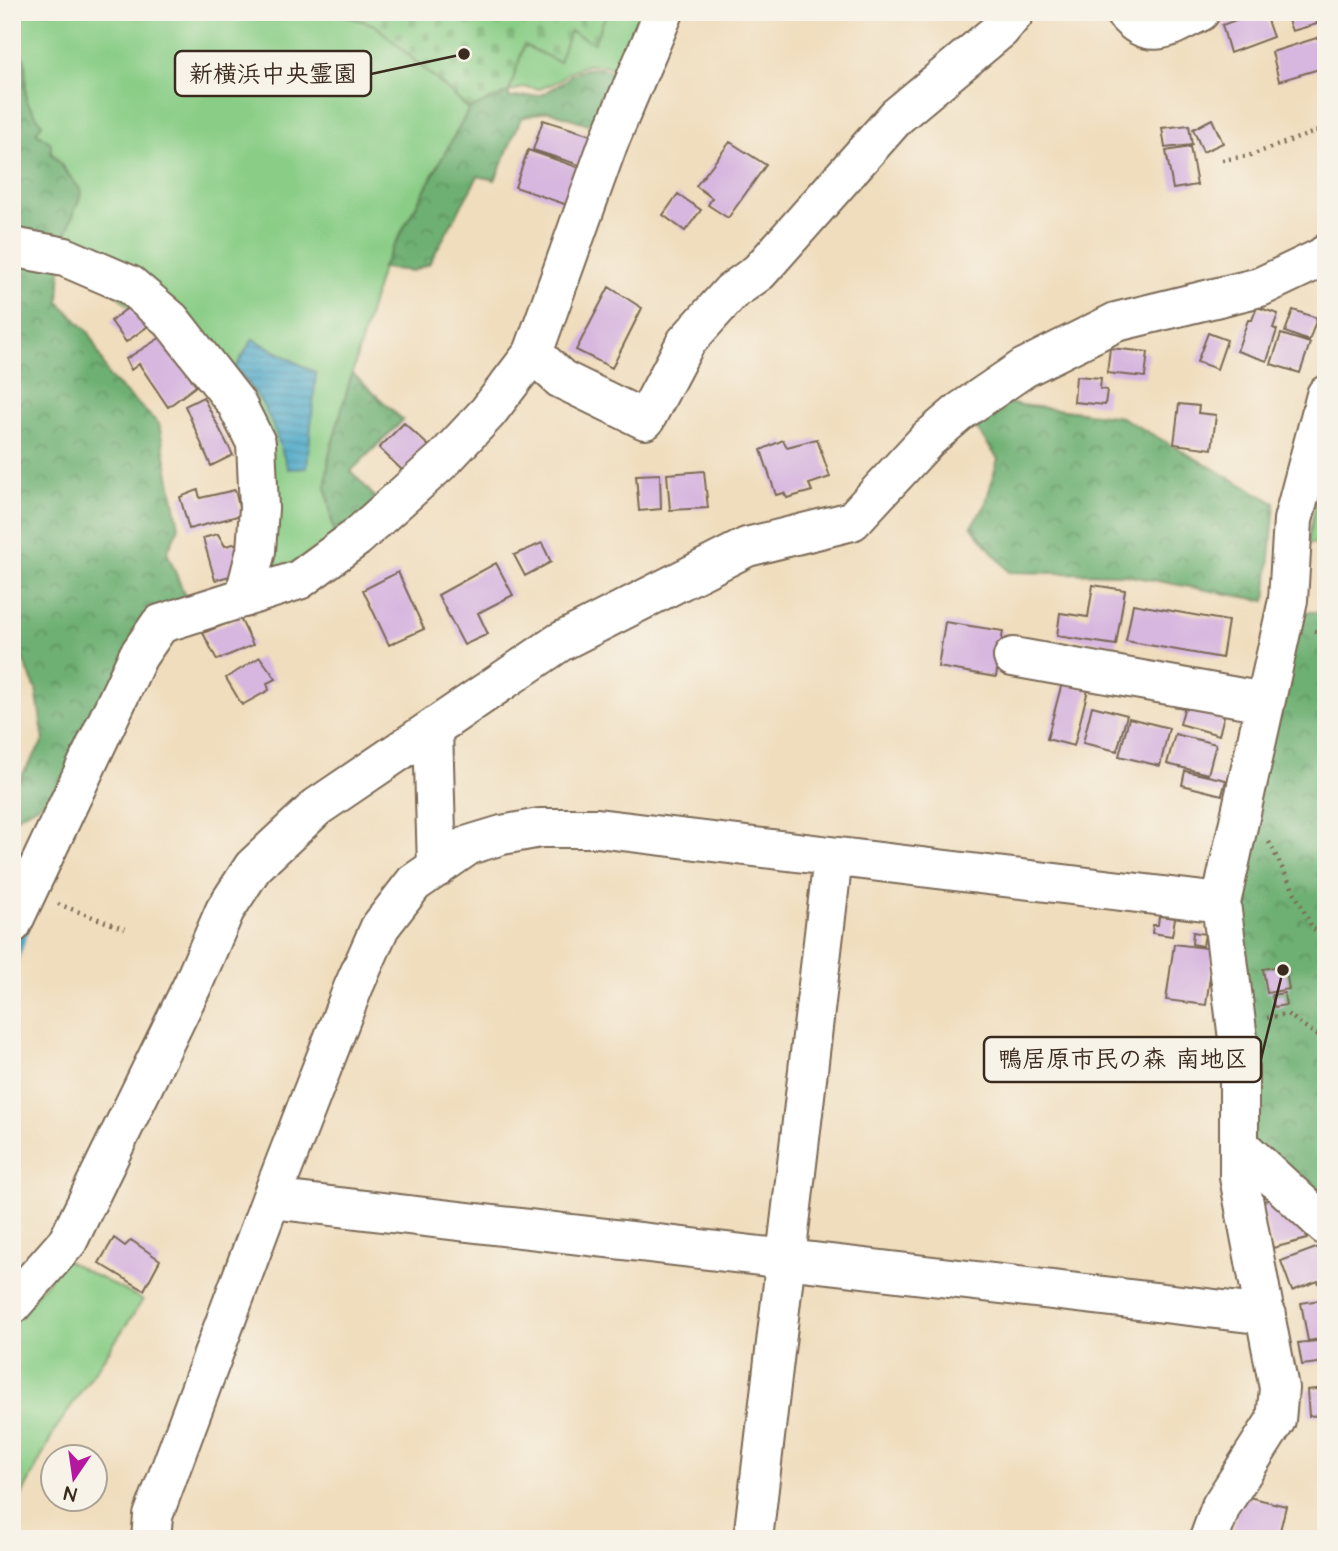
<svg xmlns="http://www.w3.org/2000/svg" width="1338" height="1551" viewBox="0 0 1338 1551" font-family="'Architects Daughter','Klee One',sans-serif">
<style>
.green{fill:#89cd86;stroke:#627c52;stroke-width:2;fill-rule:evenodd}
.forest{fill:url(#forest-crowns);stroke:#546d48;stroke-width:2}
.cemetery{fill:url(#cemetery-stones);stroke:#627c52;stroke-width:2}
.water{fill:url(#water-rules);stroke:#426873;stroke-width:2}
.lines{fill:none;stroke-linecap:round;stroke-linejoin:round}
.stream{stroke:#49a7c8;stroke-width:9}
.building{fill:#d7b6df}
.minor-casing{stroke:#7a6956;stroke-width:42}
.path{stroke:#7a6956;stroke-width:4.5;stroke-dasharray:2 5;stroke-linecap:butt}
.minor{stroke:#fff;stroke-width:38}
.leader{fill:none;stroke:#3b2a1e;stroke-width:2.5}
.callout-dot{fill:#3b2a1e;stroke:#f7f3e8;stroke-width:2.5}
.callout{fill:#f7f3e8;stroke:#3b2a1e;stroke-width:2.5}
.callout-label{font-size:24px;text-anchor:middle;font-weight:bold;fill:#3b2a1e}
</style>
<defs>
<pattern id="forest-crowns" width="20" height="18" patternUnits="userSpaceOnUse" patternTransform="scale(1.75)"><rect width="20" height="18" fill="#6eb073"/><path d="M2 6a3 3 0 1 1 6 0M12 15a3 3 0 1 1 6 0" fill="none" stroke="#5c8f5e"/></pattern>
<pattern id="cemetery-stones" width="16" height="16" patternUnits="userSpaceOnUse" patternTransform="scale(1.75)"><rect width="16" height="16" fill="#89cd86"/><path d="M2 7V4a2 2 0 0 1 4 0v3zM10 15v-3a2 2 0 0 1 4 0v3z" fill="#77b073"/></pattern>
<pattern id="water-rules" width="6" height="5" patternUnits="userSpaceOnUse" patternTransform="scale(1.75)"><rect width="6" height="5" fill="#49a7c8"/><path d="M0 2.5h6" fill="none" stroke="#3e88a2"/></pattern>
</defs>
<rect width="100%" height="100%" fill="#f7f3e8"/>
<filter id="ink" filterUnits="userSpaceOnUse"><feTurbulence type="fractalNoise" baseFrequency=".0143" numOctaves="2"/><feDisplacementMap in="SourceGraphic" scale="14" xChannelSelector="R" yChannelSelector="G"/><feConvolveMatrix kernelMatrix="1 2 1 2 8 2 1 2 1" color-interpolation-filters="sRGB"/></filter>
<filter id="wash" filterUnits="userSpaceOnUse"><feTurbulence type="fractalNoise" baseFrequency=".00686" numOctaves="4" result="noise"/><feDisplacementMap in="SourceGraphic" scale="28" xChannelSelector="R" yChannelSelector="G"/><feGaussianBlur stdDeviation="1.57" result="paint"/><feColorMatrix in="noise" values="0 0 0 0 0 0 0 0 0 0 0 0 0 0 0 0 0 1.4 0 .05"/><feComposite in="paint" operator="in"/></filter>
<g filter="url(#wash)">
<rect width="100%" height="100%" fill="#f0ddbd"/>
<path class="green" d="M 12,12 L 334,12 L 375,25 L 469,109 L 382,268 L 329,455 L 326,486 L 335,540 L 272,574 L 276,487 L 262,430 L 62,244 L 82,192 L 36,132 L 42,124 L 26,101 L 25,60 L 12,38 ZM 253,339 L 315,373 L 288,468 C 274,425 267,402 235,368 Z
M 607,12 L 642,12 L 621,71 L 604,65 L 586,65 L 569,72 L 559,81 L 540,89 L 525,87 L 509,92 L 524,45 L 571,31 L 593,42 Z
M 65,1260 L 143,1300 L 55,1430 L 12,1515 L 12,1323 Z"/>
<path class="forest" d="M 12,38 L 25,60 L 26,101 L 42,124 L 36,132 L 51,143 L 51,153 L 82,192 L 62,244 L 59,302 L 90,334 L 109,377 L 159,424 L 179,527 L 167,552 L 187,601 L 64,779 L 43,802 L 17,817 L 12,815 L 12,786 L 20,778 L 44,740 L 36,689 L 12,635 Z
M 601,68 L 620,75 L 601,128 L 548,111 L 521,118 L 495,180 L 478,176 L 429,264 L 412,271 L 382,268 L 469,109 L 509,92 L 509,98 L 541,95 L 561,84 L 572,74 L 586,69 Z
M 352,373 L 403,420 L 351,471 L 381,504 L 335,540 L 326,486 L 329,455 Z
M 1005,403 L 1121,417 L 1275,503 L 1266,601 L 1120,574 L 1009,572 L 971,526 L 985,506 L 998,459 L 972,422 Z
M 1297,612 L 1326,612 L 1326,1216 L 1252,1145 L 1233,910 Z"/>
<path class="cemetery" d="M 334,12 L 607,12 L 594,43 L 570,31 L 559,62 L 524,45 L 509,92 L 469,109 L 375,25 Z
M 1326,447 L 1326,545 L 1308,543 Z"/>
<path class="water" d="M 253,339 L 316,373 L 307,468 L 288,469 C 274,426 266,401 235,368 Z"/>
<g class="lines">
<path class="stream" d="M 12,965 L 24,931"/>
</g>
<g id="blocks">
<path class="building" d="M 1257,12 L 1264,12 L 1273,37 L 1230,53 L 1222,25 Z
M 1285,12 L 1314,12 L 1317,24 L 1292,31 Z
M 1323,36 L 1326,48 L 1326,67 L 1279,81 L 1272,52 Z
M 1212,119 L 1223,143 L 1203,152 L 1193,129 Z
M 543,120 L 597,137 L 586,167 L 533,150 Z
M 1189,125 L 1192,145 L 1165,148 L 1162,128 Z
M 730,142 L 766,165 L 728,218 L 708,205 L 712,198 L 696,186 Z
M 1190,147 L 1197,185 L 1173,189 L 1166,151 Z
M 528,150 L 586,170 L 573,207 L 515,187 Z
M 678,194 L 701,210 L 685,231 L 663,215 Z
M 609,287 L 642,308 L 612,368 L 576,350 Z
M 135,302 L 151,324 L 126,342 L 111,321 Z
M 1257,307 L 1278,314 L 1273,328 L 1277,330 L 1267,361 L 1237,351 L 1248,320 L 1252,320 Z
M 1293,310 L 1317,318 L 1309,341 L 1285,332 Z
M 1208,333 L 1227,340 L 1217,369 L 1197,362 Z
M 1281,334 L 1310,343 L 1300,373 L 1271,364 Z
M 163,336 L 196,386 L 168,407 L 139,364 L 131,370 L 126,359 Z
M 1110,348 L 1148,352 L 1145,377 L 1107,373 Z
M 1076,376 L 1101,378 L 1100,389 L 1107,390 L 1105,405 L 1074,402 Z
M 203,397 L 233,455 L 211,466 L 185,406 Z
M 1179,404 L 1199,406 L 1198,413 L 1216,415 L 1212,449 L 1174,444 Z
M 404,423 L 429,446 L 404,472 L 379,448 Z
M 817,439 L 830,477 L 809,484 L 812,491 L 787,498 L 784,493 L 776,495 L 761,450 L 783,440 L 787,447 Z
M 704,471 L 708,508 L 670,510 L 667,474 Z
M 660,474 L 661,509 L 639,511 L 636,475 Z
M 198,490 L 200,498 L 235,490 L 241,515 L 189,529 L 180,497 Z
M 218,534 L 225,546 L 238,543 L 245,572 L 215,580 L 203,538 Z
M 542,543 L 551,562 L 525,576 L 514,555 Z
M 496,563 L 513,595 L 478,613 L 488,634 L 464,645 L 438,595 Z
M 398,572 L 424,629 L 389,645 L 363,590 Z
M 1093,585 L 1125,590 L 1116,645 L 1057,636 L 1060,613 L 1088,617 Z
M 1133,604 L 1228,621 L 1222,658 L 1126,641 Z
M 240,618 L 253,645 L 217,660 L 203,633 Z
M 945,622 L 1003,631 L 996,677 L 938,667 Z
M 260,657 L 276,679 L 267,683 L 269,690 L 242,705 L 226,678 Z
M 1062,683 L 1088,690 L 1074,746 L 1047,739 Z
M 1186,702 L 1225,712 L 1219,735 L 1180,724 Z
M 1092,706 L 1127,715 L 1117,751 L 1083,743 Z
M 1129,718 L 1169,728 L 1160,766 L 1119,756 Z
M 1175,734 L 1216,744 L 1208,774 L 1167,764 Z
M 1185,771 L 1226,780 L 1222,795 L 1182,785 Z
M 1159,916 L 1175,918 L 1172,936 L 1152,933 L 1153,925 L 1158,925 Z
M 1193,932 L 1205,934 L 1203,946 L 1192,944 Z
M 1174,944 L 1214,949 L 1206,1005 L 1166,1000 Z
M 1285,965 L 1289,989 L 1267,993 L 1263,969 Z
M 1284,993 L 1286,1005 L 1274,1007 L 1272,995 Z
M 1283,1196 L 1298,1206 L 1307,1239 L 1273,1248 L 1260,1202 Z
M 114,1238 L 125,1246 L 131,1240 L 160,1260 L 144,1290 L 99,1263 Z
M 1324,1245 L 1326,1284 L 1320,1286 L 1318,1281 L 1292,1291 L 1281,1261 Z
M 1326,1299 L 1326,1338 L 1308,1341 L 1301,1303 Z
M 1326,1340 L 1326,1362 L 1302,1365 L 1298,1343 Z
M 1326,1388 L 1326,1415 L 1309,1416 L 1307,1390 Z
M 1240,1495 L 1286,1506 L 1278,1539 L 1230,1539 Z"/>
</g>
</g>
<g filter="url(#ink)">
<use href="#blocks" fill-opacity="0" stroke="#7a6956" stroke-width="2"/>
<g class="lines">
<defs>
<path id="minor" d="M 1124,12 C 1150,44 1171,26 1200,12
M 12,247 L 65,257 L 130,285 L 171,320 L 236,403 L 256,443 L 259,508 L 256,551 L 244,598
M 533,353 L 561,379 L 645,420 L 686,342 L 731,292 L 759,272 L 897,116 L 1000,30 L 1015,12
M 1013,657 L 1264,702
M 433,729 L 437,868
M 12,924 L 138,656 L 160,624 L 299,580 L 356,538 L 445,458 L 488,412 L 533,353 L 608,144 L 664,12
M 1240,1146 L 1326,1226
M 271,1199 L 1267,1315
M 12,1305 L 68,1241 L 193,984 L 225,910 L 253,867 L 317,807 L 560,642 L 747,547 L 852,521 L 928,439 L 961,411 L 1024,368 L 1116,322 L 1260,287 L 1321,258 L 1326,254
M 151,1539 L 153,1516 L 271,1199 L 353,988 L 380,927 L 414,883 L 469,845 L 502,835 L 540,828 L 597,828 L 1221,903
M 753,1539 L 833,857
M 1209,1539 L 1221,1506 L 1276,1420 L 1279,1388 L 1239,1177 L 1239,1047 L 1221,903 L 1288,600 L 1293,520 L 1326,395"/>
</defs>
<use href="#minor" class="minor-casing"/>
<path class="path" d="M 1222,160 L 1248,156 L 1326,128
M 1314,631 L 1326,633
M 1269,842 L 1313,929 L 1326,934
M 58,904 L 125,929
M 1267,1018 L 1287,1014 L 1317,1035 L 1326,1033"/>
<use href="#minor" class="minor"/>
</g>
</g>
<path class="leader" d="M464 54L371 74M1283 970L1261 1059"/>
<g class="callout-dot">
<circle cx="464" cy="54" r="7"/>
<circle cx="1283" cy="970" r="7"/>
</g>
<g class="callout">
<rect x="175" y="51" width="196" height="45" rx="7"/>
<rect x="984" y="1037" width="277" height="45" rx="7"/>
</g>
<g class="callout-label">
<text x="273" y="82">新横浜中央霊園</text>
<text x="1123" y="1067">鴨居原市民の森 南地区</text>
</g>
<rect width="1338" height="1551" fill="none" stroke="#f7f3e8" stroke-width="42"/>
<g transform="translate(74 1478) rotate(193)"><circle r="33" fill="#f7f3e8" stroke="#aca397" stroke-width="2"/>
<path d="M0-5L12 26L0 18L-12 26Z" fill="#b5179e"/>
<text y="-10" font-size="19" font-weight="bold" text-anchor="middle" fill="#3b2a1e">N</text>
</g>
</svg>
